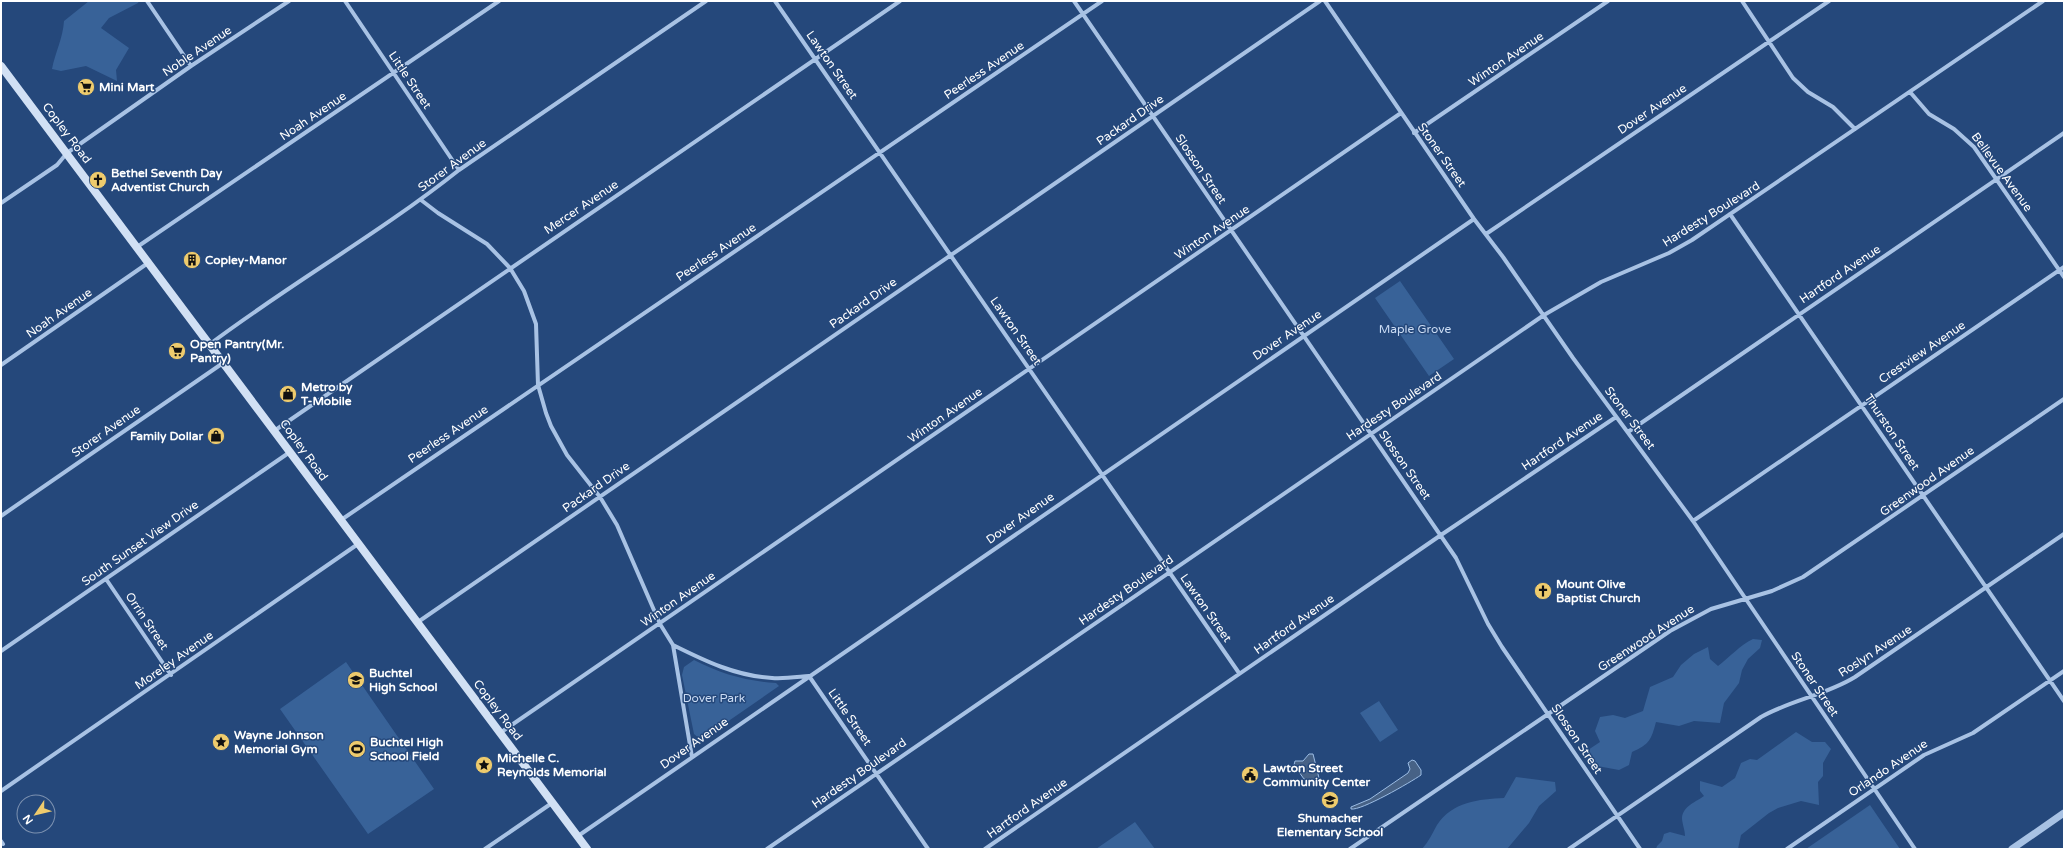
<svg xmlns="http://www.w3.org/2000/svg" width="2065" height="850" viewBox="0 0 2065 850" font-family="'Varela Round',sans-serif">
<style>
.green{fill:#386298}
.water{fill:#476286;stroke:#9cbde5}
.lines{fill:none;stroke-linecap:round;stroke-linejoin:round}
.minor{stroke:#a8c2e4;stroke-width:4}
.tertiary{stroke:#a8c2e4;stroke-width:7}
.secondary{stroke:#d1e0f4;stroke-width:8}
.labels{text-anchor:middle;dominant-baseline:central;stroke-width:3;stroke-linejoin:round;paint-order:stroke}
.street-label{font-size:12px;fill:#fff;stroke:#25487b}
.poi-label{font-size:12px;font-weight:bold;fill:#fff;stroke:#25487b;text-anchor:start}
.park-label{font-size:12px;fill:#cbdcf4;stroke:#25487b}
</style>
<rect width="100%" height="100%" fill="#25487b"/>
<path class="green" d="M 89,1 L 139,1 L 138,3 L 109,18 L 101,28 L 129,48 L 116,70 L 117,81 L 86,66 L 61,71 L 52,69 C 55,53 63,38 64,21 Z
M 1400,281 L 1454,359 L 1429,376 L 1375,298 Z
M 1753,639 L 1762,640 L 1760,648 L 1748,659 L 1742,670 L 1739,683 L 1724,703 L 1720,723 L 1694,721 L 1679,726 L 1656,722 C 1651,740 1650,744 1632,752 L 1629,765 L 1619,770 L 1592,765 L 1586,759 L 1588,750 L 1600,742 L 1595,731 L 1600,717 L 1613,715 L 1625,718 L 1643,711 L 1650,687 L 1673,677 L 1681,665 L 1694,654 L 1708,647 L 1710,659 L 1718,666 C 1730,657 1740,645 1753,639 Z
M 694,660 C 721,674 746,681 776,683 L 779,686 L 701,740 L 694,734 L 682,675 L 684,667 Z
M 346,662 L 434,789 L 368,834 L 280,709 Z
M 1379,701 L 1398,730 L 1380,742 L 1360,713 Z
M 1796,732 L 1812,742 L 1825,742 L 1831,749 L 1823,763 L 1823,776 L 1818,782 L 1819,805 L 1801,801 L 1778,808 L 1769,813 L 1741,835 L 1738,849 L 1656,849 L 1657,846 L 1662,841 L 1664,834 L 1670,832 L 1685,836 C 1685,830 1682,823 1682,818 C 1683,806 1696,802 1704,796 L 1700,791 L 1700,781 L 1722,787 L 1735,778 L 1741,763 L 1750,759 L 1757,760 Z
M 1516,777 L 1555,782 L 1556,791 L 1539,806 L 1529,823 L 1507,849 L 1422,849 C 1429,841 1432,834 1437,825 C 1452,802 1479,799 1504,798 Z
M 1870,805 L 1900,849 L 1806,849 Z
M 1135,822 L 1155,849 L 1096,849 Z"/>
<path class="water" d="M 1309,754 L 1313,754 L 1320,782 L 1317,783 L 1304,779 L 1294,765 L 1295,761 L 1303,761 Z
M 1412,760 L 1415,761 L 1421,770 L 1421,775 C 1411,782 1361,811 1351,809 L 1351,807 L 1370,799 L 1408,773 L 1410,769 L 1408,763 Z"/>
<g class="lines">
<path class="minor" d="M 147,1 L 191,66
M 345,1 L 459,170
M 775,1 L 1239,673
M 1074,1 L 1456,558 L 1488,624 L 1502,647 L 1640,849
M 1325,1 L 1474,219 L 1503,257 L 1573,358 L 1693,521 L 1915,849
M 1742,1 L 1793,78 L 1808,92 L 1833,107 L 1855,129
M 1910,92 L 1929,114 L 1954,129 L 1974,147 L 2064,277
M 1414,133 L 1608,1
M 421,200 L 438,213 L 487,244 L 510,268 L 524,291 L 536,324 L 538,385 L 546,413 L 551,426 L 567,455 L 600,497 L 617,525 L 660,624 L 673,645 L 692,757
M 1,203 L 57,165 L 67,153 L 191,66 L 289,1
M 1730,214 L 2064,701
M 1486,234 L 1829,1
M 137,247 L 499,1
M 210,344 C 291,283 380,233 459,170 L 706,1
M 1,365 L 148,263
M 274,431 L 900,1
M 1628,432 L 2064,133
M 1,516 L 223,363
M 341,520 L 1102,1
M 1693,521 L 2064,267
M 106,579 L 171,675
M 418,622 L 1320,1
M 673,645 C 705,661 736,676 772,678 C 784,679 797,677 809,676 L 928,849
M 1,651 L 290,452
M 500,733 L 1401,113
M 1,791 L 358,544
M 578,836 L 1474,219
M 1,841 L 3,844
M 485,849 L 552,803
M 767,849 L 1544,315 L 1601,282 L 1669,253 L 1692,240 L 2043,1
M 985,849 L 1441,535 L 1616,417
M 1350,849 L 1670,631 L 1711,609 L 1772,591 L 1803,577 L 2064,399
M 1569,849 L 1761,717 C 1791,700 1826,695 1855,677 L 2064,534
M 1787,849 L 1924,755 L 1973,733 L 2064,671"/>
<path class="tertiary" d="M 2012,849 L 2064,813"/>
<path class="secondary" d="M 1,66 L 587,849"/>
</g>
<defs>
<symbol id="supermarket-disc" viewBox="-11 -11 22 22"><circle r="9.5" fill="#eecb6d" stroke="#25487b"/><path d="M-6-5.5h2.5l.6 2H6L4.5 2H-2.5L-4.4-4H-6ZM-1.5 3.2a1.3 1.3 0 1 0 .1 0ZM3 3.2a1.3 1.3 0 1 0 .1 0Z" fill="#111"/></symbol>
<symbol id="church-disc" viewBox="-11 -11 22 22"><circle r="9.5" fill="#eecb6d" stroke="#25487b"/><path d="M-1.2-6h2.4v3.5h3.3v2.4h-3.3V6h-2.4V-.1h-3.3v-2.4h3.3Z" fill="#111"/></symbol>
<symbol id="building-disc" viewBox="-11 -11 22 22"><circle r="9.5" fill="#eecb6d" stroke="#25487b"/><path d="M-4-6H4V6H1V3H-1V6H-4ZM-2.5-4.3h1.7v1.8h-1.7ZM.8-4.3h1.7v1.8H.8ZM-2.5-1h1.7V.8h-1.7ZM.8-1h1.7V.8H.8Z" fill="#111"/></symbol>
<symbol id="shop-disc" viewBox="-11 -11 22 22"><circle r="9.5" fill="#eecb6d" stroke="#25487b"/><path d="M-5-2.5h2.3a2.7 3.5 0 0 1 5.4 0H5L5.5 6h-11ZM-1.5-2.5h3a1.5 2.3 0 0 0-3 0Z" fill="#111"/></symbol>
<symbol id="school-disc" viewBox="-11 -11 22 22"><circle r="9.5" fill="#eecb6d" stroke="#25487b"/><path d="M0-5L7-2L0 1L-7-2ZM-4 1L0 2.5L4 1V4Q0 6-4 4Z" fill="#111"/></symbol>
<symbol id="sight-disc" viewBox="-11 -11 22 22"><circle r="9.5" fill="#eecb6d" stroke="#25487b"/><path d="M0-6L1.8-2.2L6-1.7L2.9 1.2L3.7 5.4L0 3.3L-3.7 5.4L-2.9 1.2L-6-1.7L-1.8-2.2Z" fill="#111"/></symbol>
<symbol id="stadium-disc" viewBox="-11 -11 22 22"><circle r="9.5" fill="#eecb6d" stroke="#25487b"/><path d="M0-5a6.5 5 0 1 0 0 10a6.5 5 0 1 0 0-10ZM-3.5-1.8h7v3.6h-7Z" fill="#111"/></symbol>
<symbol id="civic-disc" viewBox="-11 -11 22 22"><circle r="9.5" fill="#eecb6d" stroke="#25487b"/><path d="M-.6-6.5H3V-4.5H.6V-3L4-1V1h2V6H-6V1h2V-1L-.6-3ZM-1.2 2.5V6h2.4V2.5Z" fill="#111"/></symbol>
</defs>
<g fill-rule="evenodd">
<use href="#supermarket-disc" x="76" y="77" width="20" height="20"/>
<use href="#church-disc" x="88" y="170" width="20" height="20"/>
<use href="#building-disc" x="182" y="250" width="20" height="20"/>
<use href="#supermarket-disc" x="167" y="341" width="20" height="20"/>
<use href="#shop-disc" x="278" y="384" width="20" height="20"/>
<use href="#shop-disc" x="206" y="426" width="20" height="20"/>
<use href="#church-disc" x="1533" y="581" width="20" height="20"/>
<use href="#school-disc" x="346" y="670" width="20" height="20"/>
<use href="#sight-disc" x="211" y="732" width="20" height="20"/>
<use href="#stadium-disc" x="347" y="739" width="20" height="20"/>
<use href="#sight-disc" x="474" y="755" width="20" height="20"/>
<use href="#civic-disc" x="1240" y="765" width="20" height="20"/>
<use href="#school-disc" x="1320" y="790" width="20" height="20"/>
</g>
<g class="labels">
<g class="street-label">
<text transform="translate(197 51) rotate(-34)">Noble Avenue</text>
<text transform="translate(1506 59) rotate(-34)">Winton Avenue</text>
<text transform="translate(832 65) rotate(55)">Lawton Street</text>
<text transform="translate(984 70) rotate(-34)">Peerless Avenue</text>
<text transform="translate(410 80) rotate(56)">Little Street</text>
<text transform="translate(1652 109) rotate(-34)">Dover Avenue</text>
<text transform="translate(313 116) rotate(-34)">Noah Avenue</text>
<text transform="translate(1130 120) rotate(-35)">Packard Drive</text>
<text transform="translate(67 133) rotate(53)">Copley Road</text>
<text transform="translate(1442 155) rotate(55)">Stoner Street</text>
<text transform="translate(452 165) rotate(-36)">Storer Avenue</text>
<text transform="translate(1201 169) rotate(56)">Slosson Street</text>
<text transform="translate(2002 172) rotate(54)">Bellevue Avenue</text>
<text transform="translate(581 207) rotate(-34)">Mercer Avenue</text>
<text transform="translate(1711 214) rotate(-32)">Hardesty Boulevard</text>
<text transform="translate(1212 232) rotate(-34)">Winton Avenue</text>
<text transform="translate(716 252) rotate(-34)">Peerless Avenue</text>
<text transform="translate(1840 274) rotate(-34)">Hartford Avenue</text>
<text transform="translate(863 303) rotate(-35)">Packard Drive</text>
<text transform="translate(59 313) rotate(-35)">Noah Avenue</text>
<text transform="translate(1016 331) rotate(55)">Lawton Street</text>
<text transform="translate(1287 335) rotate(-34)">Dover Avenue</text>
<text transform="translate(1922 352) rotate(-34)">Crestview Avenue</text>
<text transform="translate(1394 406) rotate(-34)">Hardesty Boulevard</text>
<text transform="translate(945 415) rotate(-35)">Winton Avenue</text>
<text transform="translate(1630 418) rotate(53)">Stoner Street</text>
<text transform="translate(106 431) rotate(-35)">Storer Avenue</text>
<text transform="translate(1892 432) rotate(56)">Thurston Street</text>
<text transform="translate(448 434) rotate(-34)">Peerless Avenue</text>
<text transform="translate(1562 441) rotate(-34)">Hartford Avenue</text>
<text transform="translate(304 450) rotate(54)">Copley Road</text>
<text transform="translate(1405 465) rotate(55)">Slosson Street</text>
<text transform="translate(1927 481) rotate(-35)">Greenwood Avenue</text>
<text transform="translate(596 487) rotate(-35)">Packard Drive</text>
<text transform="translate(1020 518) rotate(-35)">Dover Avenue</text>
<text transform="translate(140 543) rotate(-35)">South Sunset View Drive</text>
<text transform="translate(1126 590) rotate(-35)">Hardesty Boulevard</text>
<text transform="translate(678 599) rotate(-35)">Winton Avenue</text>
<text transform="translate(1206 608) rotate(55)">Lawton Street</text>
<text transform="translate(147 621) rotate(56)">Orrin Street</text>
<text transform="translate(1294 624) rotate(-35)">Hartford Avenue</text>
<text transform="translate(1646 638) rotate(-33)">Greenwood Avenue</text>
<text transform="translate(1875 651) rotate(-33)">Roslyn Avenue</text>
<text transform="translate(174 660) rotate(-35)">Moreley Avenue</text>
<text transform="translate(1815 684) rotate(56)">Stoner Street</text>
<text transform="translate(498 710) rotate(53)">Copley Road</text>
<text transform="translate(850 717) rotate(55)">Little Street</text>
<text transform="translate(1577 739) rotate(56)">Slosson Street</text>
<text transform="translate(694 743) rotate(-35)">Dover Avenue</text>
<text transform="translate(1888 768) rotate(-34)">Orlando Avenue</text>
<text transform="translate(859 773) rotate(-35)">Hardesty Boulevard</text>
<text transform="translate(1027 808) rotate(-35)">Hartford Avenue</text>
</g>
<g class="poi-label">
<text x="99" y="87">Mini Mart</text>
<text x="111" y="173">Bethel Seventh Day<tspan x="111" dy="14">Adventist Church</tspan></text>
<text x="205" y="260">Copley-Manor</text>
<text x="190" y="344">Open Pantry(Mr.<tspan x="190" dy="14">Pantry)</tspan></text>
<text x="301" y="387">Metro by<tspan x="301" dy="14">T-Mobile</tspan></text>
<text x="203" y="436" text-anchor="end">Family Dollar</text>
<text x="1556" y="584">Mount Olive<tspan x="1556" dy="14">Baptist Church</tspan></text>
<text x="369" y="673">Buchtel<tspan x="369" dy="14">High School</tspan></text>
<text x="234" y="735">Wayne Johnson<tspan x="234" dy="14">Memorial Gym</tspan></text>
<text x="370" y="742">Buchtel High<tspan x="370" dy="14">School Field</tspan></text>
<text x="497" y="758">Michelle C.<tspan x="497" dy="14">Reynolds Memorial</tspan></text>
<text x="1263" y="768">Lawton Street<tspan x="1263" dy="14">Community Center</tspan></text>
<text x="1330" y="818" text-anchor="middle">Shumacher<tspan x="1330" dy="14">Elementary School</tspan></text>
</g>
<g class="park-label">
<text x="1415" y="329">Maple Grove</text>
<text x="714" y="698">Dover Park</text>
</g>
</g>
<rect width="2065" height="850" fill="none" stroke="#ffffff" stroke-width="4"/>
<g transform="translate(36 814) rotate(235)"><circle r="19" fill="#25487b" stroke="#7c91b0"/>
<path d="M0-3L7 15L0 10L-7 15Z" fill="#eecb6d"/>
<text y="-6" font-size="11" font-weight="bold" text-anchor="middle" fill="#ffffff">N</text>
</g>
</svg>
